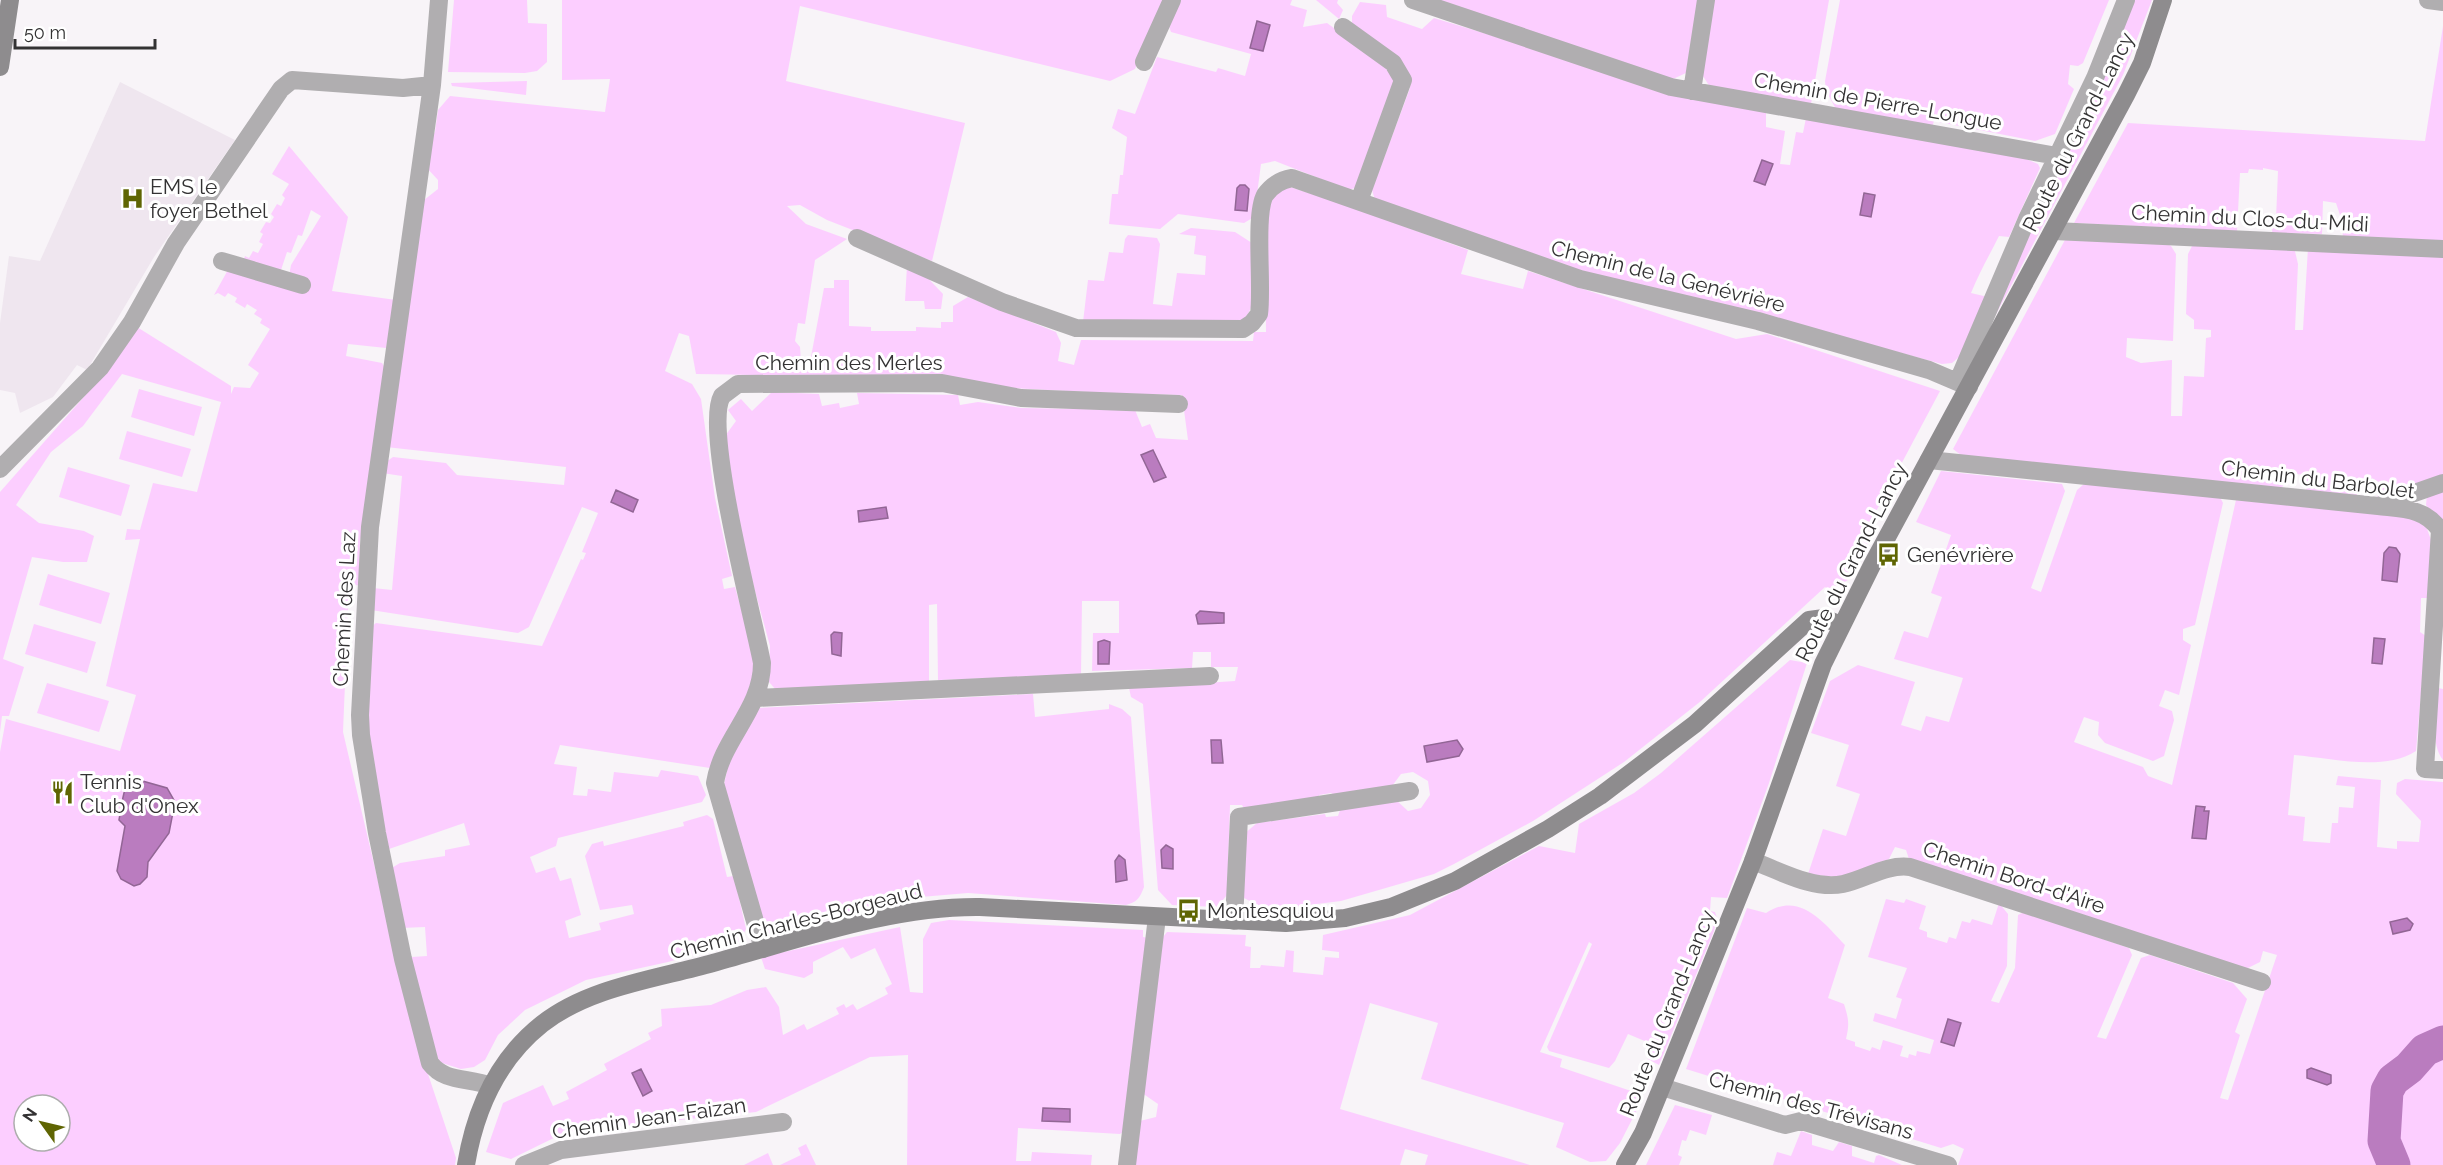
<svg xmlns="http://www.w3.org/2000/svg" width="2443" height="1165" viewBox="0 0 2443 1165" font-family="Raleway,sans-serif">
<style>
.built{fill:#efe6ef}
.green{fill:#fcceff;fill-rule:evenodd}
.water{fill:#ba7cbf;stroke:#926695;stroke-width:1.5}
.lines{fill:none;stroke-linecap:round;stroke-linejoin:round}
.river{stroke:#ba7cbf;stroke-width:33}
.street{stroke:#b0aeb0;stroke-width:18}
.secondary{stroke:#8e8c8e;stroke-width:18}
.labels{text-anchor:middle;dominant-baseline:central;stroke-width:6;stroke-linejoin:round;paint-order:stroke}
.street-label{font-size:21px;fill:#333233;stroke:#fff}
.poi-label{font-size:21px;fill:#333233;stroke:#fff;text-anchor:start}
</style>
<rect width="100%" height="100%" fill="#f8f4f8"/>
<path class="built" d="M 120,82 L 235,140 L 154,257 L 87,370 L 77,365 L 53,397 L 20,413 L 15,393 L 0,390 L 0,323 L 9,256 L 40,261 Z"/>
<path class="green" d="M 454,0 L 527,0 L 528,23 L 547,24 L 547,62 L 537,71 L 525,73 L 448,72 Z
M 562,0 L 1164,0 L 1135,69 L 1110,81 L 800,6 L 786,81 L 965,123 L 932,261 L 827,220 L 800,205 L 787,206 L 806,224 L 847,239 L 815,260 L 805,324 L 798,323 L 795,341 L 800,347 L 801,362 L 810,362 L 824,288 L 834,288 L 834,280 L 849,280 L 849,326 L 871,327 L 871,331 L 916,331 L 916,327 L 941,328 L 941,322 L 953,322 L 953,306 L 968,297 L 1056,332 L 1061,343 L 1058,361 L 1074,365 L 1081,340 L 1253,341 L 1254,332 L 1266,332 L 1265,236 L 1270,199 L 1284,185 L 1355,208 L 1468,250 L 1461,274 L 1523,289 L 1528,271 L 1736,339 L 1767,334 L 1940,391 L 1863,536 L 1870,540 L 1848,580 L 1829,590 L 1825,587 L 1701,701 L 1624,762 L 1533,821 L 1454,864 L 1434,874 L 1341,901 L 1267,910 L 1244,898 L 1244,834 L 1257,823 L 1325,814 L 1326,817 L 1338,816 L 1340,810 L 1395,799 L 1408,811 L 1421,808 L 1430,795 L 1428,781 L 1413,772 L 1401,774 L 1392,786 L 1336,796 L 1331,793 L 1319,795 L 1319,800 L 1245,810 L 1242,805 L 1230,805 L 1227,895 L 1217,907 L 1172,905 L 1158,890 L 1143,704 L 1131,697 L 1129,688 L 1235,681 L 1238,667 L 1211,667 L 1211,652 L 1193,652 L 1192,668 L 1092,671 L 1093,633 L 1119,633 L 1119,601 L 1082,601 L 1081,675 L 938,680 L 937,604 L 929,605 L 929,682 L 777,691 L 769,682 L 770,646 L 739,532 L 725,436 L 736,421 L 728,410 L 741,399 L 752,411 L 772,392 L 819,394 L 822,406 L 839,403 L 840,408 L 859,404 L 857,393 L 958,395 L 960,405 L 978,402 L 1021,408 L 1135,410 L 1142,427 L 1150,424 L 1156,438 L 1188,440 L 1182,395 C 1019,392 858,375 696,374 L 689,336 L 679,333 L 665,371 L 692,384 L 701,399 L 715,498 L 732,576 L 722,579 L 724,589 L 735,587 L 754,655 L 754,688 L 710,768 L 560,745 L 554,764 L 577,767 L 573,795 L 587,796 L 588,789 L 611,792 L 614,772 L 658,777 L 661,770 L 698,776 L 706,795 L 702,802 L 558,838 L 556,846 L 530,857 L 536,873 L 555,867 L 560,881 L 571,878 L 581,915 L 565,921 L 569,938 L 601,930 L 599,923 L 634,914 L 632,905 L 600,910 L 585,856 L 592,844 L 603,841 L 604,846 L 684,826 L 683,822 L 707,815 L 713,819 L 727,877 L 734,876 L 746,929 L 739,942 L 668,962 L 586,980 L 525,1010 L 498,1035 L 485,1060 L 474,1067 L 461,1069 L 439,1062 L 409,961 L 412,957 L 427,956 L 425,927 L 401,928 L 390,869 L 400,863 L 445,856 L 445,850 L 470,845 L 464,823 L 389,849 L 367,741 L 371,627 L 376,623 L 542,646 L 581,559 L 583,560 L 586,553 L 582,552 L 598,513 L 582,507 L 529,627 L 518,633 L 371,610 L 373,588 L 392,590 L 402,476 L 382,473 L 383,464 L 393,457 L 446,463 L 457,475 L 564,485 L 566,467 L 386,447 L 419,204 L 438,189 L 438,180 L 426,167 L 429,140 L 435,132 L 438,110 L 450,96 L 605,112 L 610,79 L 562,80 Z
M 1179,0 L 1292,0 L 1290,5 L 1307,10 L 1303,27 L 1327,23 L 1386,66 L 1394,80 L 1357,187 L 1349,190 L 1275,161 L 1261,164 L 1254,217 L 1244,223 L 1178,214 L 1160,229 L 1109,224 L 1112,194 L 1118,194 L 1120,175 L 1123,175 L 1127,137 L 1112,128 L 1118,109 L 1135,114 L 1157,57 L 1216,72 L 1218,68 L 1245,76 L 1251,54 L 1171,32 L 1168,24 Z
M 1316,0 L 1338,0 L 1337,3 L 1343,10 L 1339,19 Z
M 1436,0 L 1698,0 L 1686,73 L 1673,79 Z
M 1713,0 L 1829,0 L 1811,104 L 1710,87 L 1701,73 Z
M 1840,0 L 2109,0 L 2083,63 L 2078,66 L 2070,65 L 2068,84 L 2074,89 L 2055,134 L 2035,141 L 1934,121 L 1932,127 L 1836,109 L 1826,91 L 1825,81 Z
M 2133,0 L 2152,0 L 2123,75 L 1978,348 Z
M 1360,2 L 1386,5 L 1387,17 L 1422,29 L 1434,18 L 1500,38 L 1766,111 L 1766,127 L 1785,131 L 1780,164 L 1790,165 L 1796,132 L 1803,133 L 1806,118 L 2026,159 L 2038,164 L 2040,168 L 2009,237 L 1999,236 C 1989,256 1979,273 1971,293 L 1988,297 L 1959,357 L 1952,363 L 1942,364 L 1688,296 L 1610,281 L 1375,200 L 1372,190 L 1410,88 L 1395,62 L 1352,27 L 1352,16 Z
M 2443,26 L 2443,243 L 2343,239 L 2342,221 L 2336,203 L 2323,201 L 2322,234 L 2272,233 L 2273,220 L 2276,219 L 2278,171 L 2263,168 L 2263,170 L 2249,169 L 2248,173 L 2240,173 L 2237,231 L 2074,223 L 2128,123 L 2425,141 Z
M 527,81 L 526,95 L 452,86 L 451,83 Z
M 289,146 L 348,217 L 332,291 L 396,300 L 386,348 L 348,344 L 346,356 L 382,363 L 387,371 L 365,525 L 360,540 L 359,585 L 349,586 L 343,732 L 412,1026 L 456,1158 L 455,1165 L 0,1165 L 0,752 L 6,719 L 120,751 L 136,695 L 106,686 L 140,539 L 125,540 L 127,529 L 140,530 L 153,483 L 197,492 L 221,402 L 122,374 L 83,426 L 51,452 L 16,505 L 39,523 L 84,531 L 94,536 L 87,562 L 63,562 L 32,557 L 3,659 L 24,667 L 9,716 L 2,716 L 0,732 L 0,492 L 112,365 L 137,327 L 231,386 L 231,394 L 234,387 L 250,388 L 259,373 L 248,365 L 270,329 L 260,323 L 262,319 L 254,314 L 257,310 L 247,304 L 245,308 L 235,302 L 237,298 L 228,293 L 225,297 L 218,293 L 214,295 L 229,268 L 287,287 L 291,265 L 321,216 L 311,210 L 302,236 L 298,235 L 291,253 L 287,252 L 281,270 L 243,262 L 245,256 L 249,258 L 253,251 L 258,253 L 263,244 L 259,242 L 263,234 L 260,232 L 266,222 L 270,223 L 274,217 L 271,214 L 277,204 L 281,206 L 285,198 L 282,195 L 289,184 L 272,174 ZM 24,1105 L 60,1105 L 60,1141 L 24,1141 Z
M 1191,228 L 1235,232 L 1252,243 C 1252,266 1262,312 1238,323 L 1083,322 L 1088,280 L 1104,281 L 1109,252 L 1123,253 L 1125,239 L 1128,235 L 1157,238 L 1160,244 L 1153,304 L 1172,306 L 1177,273 L 1205,275 L 1206,256 L 1194,254 L 1196,236 L 1179,234 Z
M 2066,238 L 2163,242 L 2171,246 L 2176,254 L 2173,341 L 2127,338 L 2126,357 L 2141,363 L 2172,360 L 2171,416 L 2182,416 L 2184,376 L 2204,377 L 2206,338 L 2211,337 L 2211,330 L 2194,329 L 2194,320 L 2186,314 L 2188,254 L 2192,246 L 2294,247 L 2298,264 L 2295,330 L 2303,330 L 2308,248 L 2443,254 L 2443,477 L 2377,497 L 2382,484 L 2372,478 L 2355,497 L 2306,494 L 2307,475 L 2284,473 L 2282,491 L 1962,456 L 1953,449 Z
M 907,266 L 924,274 L 943,294 L 941,309 L 925,309 L 924,301 L 905,301 Z
M 139,389 L 202,407 L 194,436 L 131,417 Z
M 127,431 L 191,449 L 182,477 L 119,459 Z
M 68,467 L 130,485 L 121,516 L 59,497 Z
M 1941,471 L 2062,484 L 2065,491 L 2031,588 L 2041,592 L 2077,490 L 2084,484 L 2220,497 L 2223,503 L 2195,625 L 2183,629 L 2183,640 L 2191,645 L 2179,695 L 2165,690 L 2159,706 L 2172,711 L 2174,720 L 2164,756 L 2153,761 L 2105,743 L 2098,735 L 2099,722 L 2084,717 L 2074,742 L 2143,767 L 2148,776 L 2172,785 L 2236,500 L 2410,517 L 2426,526 L 2431,540 L 2428,598 L 2421,598 L 2420,632 L 2426,636 L 2416,751 C 2383,772 2332,758 2294,755 L 2288,815 L 2305,817 L 2303,841 L 2330,843 L 2332,823 L 2338,823 L 2339,807 L 2353,808 L 2355,787 L 2336,785 L 2338,776 L 2381,780 L 2377,847 L 2397,849 L 2397,841 L 2419,842 L 2421,821 L 2396,794 L 2397,783 L 2405,779 L 2443,782 L 2443,1165 L 1958,1165 L 1964,1149 L 1953,1144 L 1941,1148 L 1686,1069 L 1747,908 L 1766,913 C 1800,891 1823,922 1845,945 L 1828,998 L 1844,1004 C 1848,1017 1850,1023 1846,1039 L 1855,1042 L 1855,1046 L 1870,1051 L 1872,1047 L 1880,1050 L 1883,1040 L 1903,1046 L 1900,1056 L 1908,1058 L 1909,1054 L 1916,1056 L 1917,1051 L 1930,1054 L 1934,1040 L 1873,1021 L 1875,1013 L 1896,1019 L 1902,999 L 1896,997 L 1907,968 L 1868,957 L 1886,899 L 1904,903 L 1906,899 L 1926,906 L 1919,929 L 1927,932 L 1927,937 L 1947,943 L 1949,937 L 1956,939 L 1962,921 L 1970,923 L 1972,919 L 1992,925 L 1999,903 L 2008,914 L 2007,966 L 1991,1001 L 1999,1003 L 2015,968 L 2018,915 L 2024,912 L 2129,948 L 2132,955 L 2097,1037 L 2106,1039 L 2141,958 L 2150,955 L 2233,983 L 2247,999 L 2235,1032 L 2240,1035 L 2220,1098 L 2228,1100 L 2277,955 L 2263,951 L 2260,962 L 2246,969 L 1910,862 L 1906,850 L 1895,847 L 1889,859 L 1841,878 L 1808,874 L 1823,829 L 1846,836 L 1860,794 L 1836,786 L 1849,745 L 1811,733 L 1830,681 L 1858,665 L 1915,682 L 1901,725 L 1921,731 L 1926,716 L 1949,722 L 1963,678 L 1894,659 L 1904,631 L 1928,638 L 1942,597 L 1931,593 L 1951,535 L 1916,522 Z
M 2443,490 L 2443,525 L 2426,505 L 2427,495 Z
M 48,574 L 110,593 L 101,624 L 39,605 Z
M 34,624 L 96,642 L 87,673 L 25,654 Z
M 1790,660 L 1807,663 L 1769,783 L 1727,898 L 1711,897 L 1710,911 L 1715,912 L 1717,918 L 1714,931 L 1659,1065 L 1648,1059 L 1647,1042 L 1628,1034 L 1615,1061 L 1609,1068 L 1549,1051 L 1547,1047 L 1592,944 L 1589,942 L 1540,1052 L 1562,1059 L 1560,1067 L 1634,1092 L 1641,1102 L 1620,1143 L 1606,1161 L 1590,1162 L 1556,1147 L 1564,1123 L 1421,1079 L 1438,1023 L 1370,1003 L 1340,1109 L 1530,1165 L 1425,1165 L 1428,1155 L 1405,1149 L 1400,1165 L 1134,1165 L 1140,1121 L 1156,1117 L 1158,1104 L 1142,1093 L 1163,937 L 1167,932 L 1246,935 L 1245,946 L 1251,947 L 1250,968 L 1260,968 L 1261,965 L 1284,967 L 1286,950 L 1294,951 L 1293,972 L 1323,975 L 1325,957 L 1339,958 L 1339,952 L 1322,950 L 1323,935 L 1410,915 L 1539,846 L 1575,853 L 1579,824 L 1634,793 L 1661,773 Z
M 47,683 L 109,701 L 99,732 L 37,713 Z
M 2438,688 L 2443,689 L 2443,760 C 2429,742 2437,710 2438,688 Z
M 1033,694 L 1035,717 L 1109,709 L 1109,704 L 1122,709 L 1131,717 L 1144,887 C 1140,898 1137,902 1126,905 L 968,893 L 909,898 L 766,934 L 723,789 L 730,757 L 757,708 Z
M 949,920 L 1143,930 L 1143,937 L 1149,938 L 1126,1130 L 1120,1134 L 1018,1128 L 1016,1161 L 1031,1161 L 1032,1152 L 1092,1155 L 1091,1165 L 907,1165 L 908,1055 L 870,1057 L 756,1112 L 566,1132 L 511,1159 L 486,1152 L 503,1103 L 543,1085 L 553,1106 L 569,1099 L 566,1092 L 607,1070 L 604,1064 L 651,1039 L 648,1033 L 662,1026 L 661,1009 L 711,1005 L 747,990 L 766,987 L 779,1007 L 783,1035 L 804,1024 L 807,1030 L 839,1014 L 836,1008 L 844,1004 L 846,1008 L 853,1004 L 857,1010 L 888,994 L 885,988 L 892,984 L 875,948 L 851,959 L 843,947 L 813,962 L 813,973 L 804,978 L 765,969 L 761,957 L 900,927 L 910,992 L 923,993 L 923,939 L 931,923 Z
M 1675,1105 L 1712,1115 L 1706,1135 L 1690,1130 L 1686,1141 L 1682,1140 L 1678,1155 L 1682,1157 L 1679,1165 L 1646,1165 Z
M 1801,1131 L 1812,1135 L 1812,1145 L 1833,1151 L 1839,1142 L 1852,1146 L 1852,1156 L 1874,1163 L 1876,1156 L 1879,1155 L 1902,1165 L 1773,1165 L 1777,1152 L 1791,1156 Z
M 806,1144 L 816,1165 L 780,1165 L 801,1155 L 798,1148 Z
M 768,1153 L 773,1165 L 744,1165 Z"/>
<path class="water" d="M 1257,21 L 1270,25 L 1263,51 L 1250,48 Z
M 1762,160 L 1773,164 L 1765,185 L 1754,181 Z
M 1240,185 L 1245,185 L 1249,189 L 1247,211 L 1235,210 L 1237,188 Z
M 1864,193 L 1875,195 L 1871,217 L 1860,215 Z
M 1153,450 L 1166,477 L 1154,482 L 1141,455 Z
M 616,490 L 638,500 L 633,512 L 611,502 Z
M 886,507 L 888,518 L 859,522 L 858,511 Z
M 2389,547 L 2396,548 L 2400,554 L 2397,582 L 2382,580 L 2384,553 Z
M 1200,611 L 1224,613 L 1224,623 L 1198,624 L 1196,615 Z
M 834,632 L 842,633 L 841,656 L 832,654 L 831,635 Z
M 2374,638 L 2385,639 L 2382,664 L 2372,663 Z
M 1104,640 L 1110,642 L 1109,664 L 1098,664 L 1098,642 Z
M 1211,740 L 1221,740 L 1223,763 L 1212,763 Z
M 1457,740 L 1463,749 L 1459,756 L 1427,762 L 1424,746 Z
M 139,780 L 167,788 L 175,802 L 169,833 L 148,862 L 147,877 L 140,884 L 134,886 L 121,879 L 117,871 L 125,826 L 119,820 C 121,809 123,790 128,782 Z
M 2196,806 L 2205,807 L 2204,811 L 2209,811 L 2206,839 L 2192,838 Z
M 1166,845 L 1173,849 L 1173,869 L 1162,868 L 1161,850 Z
M 1119,855 L 1125,860 L 1127,880 L 1116,882 L 1115,861 Z
M 2407,918 L 2413,924 L 2410,930 L 2393,934 L 2390,922 Z
M 1948,1019 L 1961,1023 L 1954,1046 L 1941,1042 Z
M 2311,1068 L 2331,1075 L 2331,1083 L 2327,1085 L 2307,1078 L 2307,1070 Z
M 641,1069 L 652,1091 L 643,1096 L 632,1073 Z
M 1043,1108 L 1070,1109 L 1070,1122 L 1042,1121 Z"/>
<g class="lines">
<path class="river" d="M 2394,1165 L 2384,1141 L 2387,1091 L 2393,1080 L 2409,1068 L 2425,1050 L 2443,1042"/>
<path class="street" d="M 439,0 L 432,85 L 370,527 L 360,715 L 361,735 L 377,833 L 403,959 L 430,1063 C 445,1083 468,1077 491,1086
M 1413,0 L 1671,87 L 2057,156
M 2428,0 L 2443,2
M 1343,27 L 1393,63 L 1403,80 L 1359,201
M 1144,62 L 1172,0
M 1692,91 L 1706,0
M 2054,231 L 2443,249
M 857,238 L 1002,302 L 1076,328 L 1243,329 L 1252,323 L 1259,314 C 1263,287 1254,215 1265,195 C 1272,185 1280,180 1292,178 L 1580,279 L 1758,321 L 1929,370 L 1969,387
M 222,261 L 302,285
M 1958,381 L 2027,219 L 2095,78 L 2126,0
M 1929,460 L 2378,506 C 2403,509 2425,508 2440,530 L 2425,769 L 2443,770
M 0,469 L 100,368 L 132,322 L 176,243 L 281,89 L 292,80 L 403,88 L 432,85
M 2383,504 L 2443,483
M 756,698 L 1210,676
M 1753,861 C 1780,871 1813,890 1843,884 C 1866,879 1886,864 1910,867 L 2262,982
M 1234,921 L 1239,817 L 1410,791
M 763,949 L 715,783 C 722,738 762,710 762,663 C 753,616 703,429 722,396 L 738,384 L 942,383 L 1021,398 L 1179,404
M 1662,1087 L 1785,1125 L 1801,1121 L 1948,1165
M 524,1165 L 561,1150 L 783,1122
M 1127,1165 L 1157,917"/>
<path class="secondary" d="M 0,67 L 10,0
M 466,1165 C 475,1110 498,1059 542,1024 C 589,987 656,979 713,963 C 798,940 890,906 980,907 L 1286,923 L 1345,918 L 1391,907 L 1455,881 L 1548,829 L 1600,796 L 1695,724 L 1809,620 L 1824,618 L 1841,625
M 1625,1165 L 1643,1133 L 1753,861 L 1823,664 L 1872,565 L 2126,95 L 2142,63 L 2163,0"/>
</g>
<defs>
<symbol id="hospital-bare" viewBox="-9 -9 18 18"><path d="M-5-5h3v3.5h4V-5h3V5h-3V1.5h-4V5h-3Z" fill="#5f6503" stroke="#fff" stroke-width="2.5" paint-order="stroke"/></symbol>
<symbol id="bus-bare" viewBox="-9 -9 18 18"><path d="M-5-6H5V4H4V6H2V4H-2V6H-4V4H-5ZM-3.5-4V0h7V-4ZM-3.5 1.2v1.5H-2V1.2ZM2 1.2v1.5H3.5V1.2Z" fill="#5f6503" stroke="#fff" stroke-width="2.5" paint-order="stroke"/></symbol>
<symbol id="restaurant-bare" viewBox="-9 -9 18 18"><path d="M-5-6h1v4h1v-4h1v4h1v-4h1v5L-1.5 .5V6h-2V.5L-5-1ZM5-6V6H3V1.5H1.5Q1.5-4 5-6Z" fill="#5f6503" stroke="#fff" stroke-width="2.5" paint-order="stroke"/></symbol>
</defs>
<g fill-rule="evenodd">
<use href="#hospital-bare" x="116" y="182" width="33" height="33"/>
<use href="#bus-bare" x="1872" y="538" width="33" height="33"/>
<use href="#restaurant-bare" x="46" y="776" width="33" height="33"/>
<use href="#bus-bare" x="1172" y="894" width="33" height="33"/>
</g>
<g class="labels">
<g class="street-label">
<text transform="translate(1878 101) rotate(10)">Chemin de Pierre-Longue</text>
<text transform="translate(2078 132) rotate(-63)">Route du Grand-Lancy</text>
<text transform="translate(2250 218) rotate(3)">Chemin du Clos-du-Midi</text>
<text transform="translate(1668 276) rotate(14)">Chemin de la Genévrière</text>
<text x="849" y="362">Chemin des Merles</text>
<text transform="translate(2318 479) rotate(7)">Chemin du Barbolet</text>
<text transform="translate(1851 562) rotate(-63)">Route du Grand-Lancy</text>
<text transform="translate(344 609) rotate(-87)">Chemin des Laz</text>
<text transform="translate(2014 877) rotate(18)">Chemin Bord-d'Aire</text>
<text transform="translate(796 921) rotate(-14)">Chemin Charles-Borgeaud</text>
<text transform="translate(1667 1013) rotate(-68)">Route du Grand-Lancy</text>
<text transform="translate(1811 1105) rotate(15)">Chemin des Trévisans</text>
<text transform="translate(649 1118) rotate(-8)">Chemin Jean-Faizan</text>
</g>
<g class="poi-label">
<text x="150" y="186">EMS le<tspan x="150" dy="24">foyer Bethel</tspan></text>
<text x="1907" y="554">Genévrière</text>
<text x="80" y="781">Tennis<tspan x="80" dy="24">Club d'Onex</tspan></text>
<text x="1207" y="910">Montesquiou</text>
</g>
</g>
<g transform="translate(42 1123) rotate(304)"><circle r="28" fill="#ffffff" stroke="#adadad" stroke-width="1.5"/>
<path d="M0-4.5L10 22L0 15L-10 22Z" fill="#5f6503"/>
<text y="-9" font-size="16" font-weight="bold" text-anchor="middle" fill="#333233">N</text>
</g>
<path d="M15 39v9h140v-9" fill="none" stroke="#333233" stroke-width="3"/>
<text x="24" y="39" font-size="18" fill="#333233" stroke="#ffffff" stroke-width="4.5" paint-order="stroke">50 m</text>
</svg>
